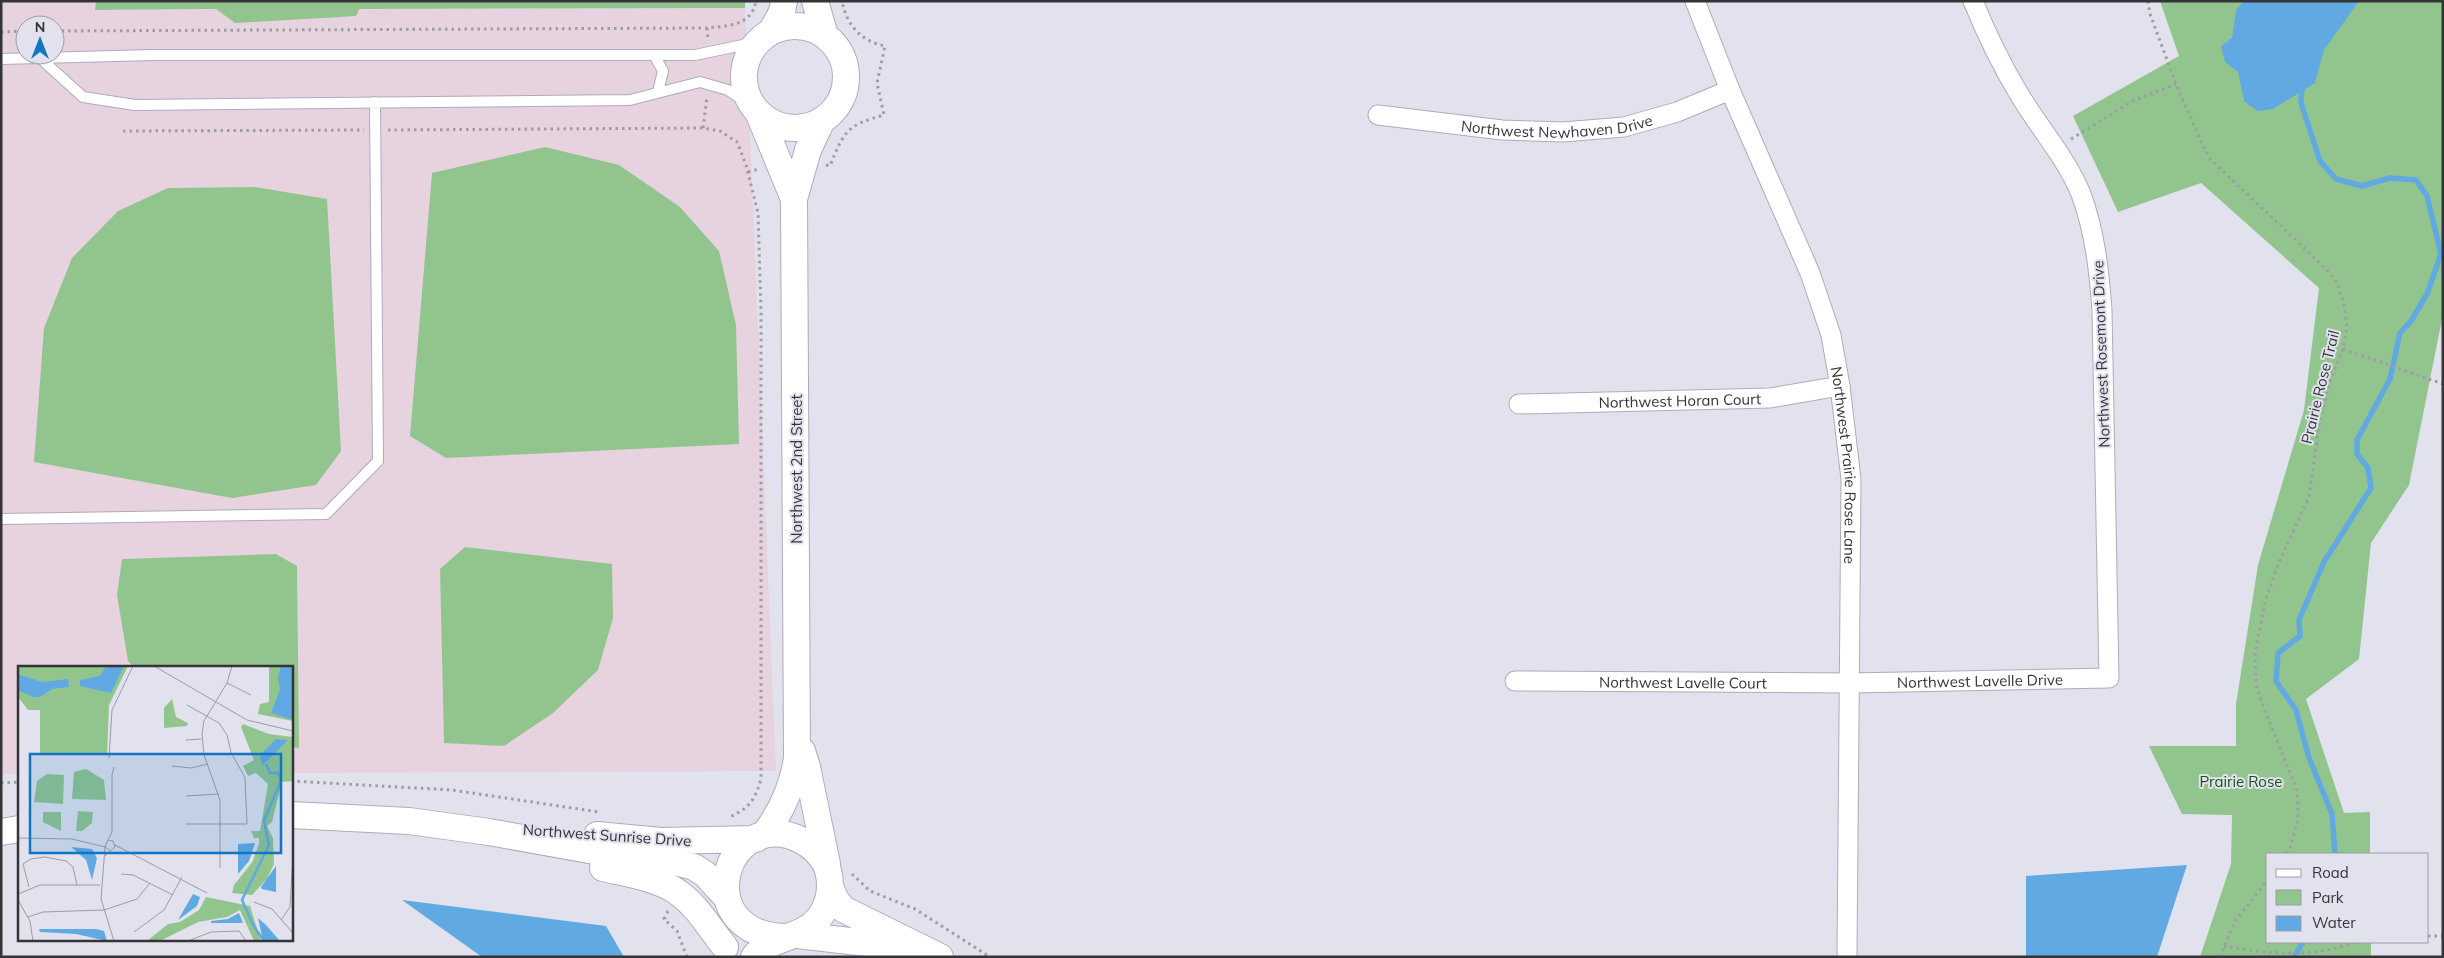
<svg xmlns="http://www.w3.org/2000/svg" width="2444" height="958" viewBox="0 0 2444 958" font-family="Mulish,sans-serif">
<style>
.education{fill:#e7d2e0;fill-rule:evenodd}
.green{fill:#92c58e}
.water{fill:#61a9e2}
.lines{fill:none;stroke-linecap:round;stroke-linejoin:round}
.stream{stroke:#61a9e2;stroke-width:5.5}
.lane-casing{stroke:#acadb8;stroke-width:12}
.street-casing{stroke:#acadb8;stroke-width:21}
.secondary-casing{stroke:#acadb8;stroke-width:28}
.path{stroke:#9c9da5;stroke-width:3;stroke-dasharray:2.5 4;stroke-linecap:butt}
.lane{stroke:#fff;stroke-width:10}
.street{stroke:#fff;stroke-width:19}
.secondary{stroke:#fff;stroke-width:26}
.labels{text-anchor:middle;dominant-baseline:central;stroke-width:4;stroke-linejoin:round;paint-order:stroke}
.street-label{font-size:15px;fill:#343438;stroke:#e1e2ed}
.park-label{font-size:15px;fill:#165314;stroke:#e1e2ed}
.inset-river{fill:none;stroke:#61a9e2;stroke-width:2.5}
.inset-road{fill:none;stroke:#9c9ca5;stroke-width:1}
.view{fill:#1375c1;fill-opacity:0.15;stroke:#1375c1;stroke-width:2.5}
.inset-edge{fill:none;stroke:#343438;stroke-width:2.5}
</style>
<rect width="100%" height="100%" fill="#e1e2ed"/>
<path class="education" d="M 1,1 L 96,1 L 96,10 L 745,8 L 776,771 L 291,773 L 291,667 L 19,667 L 19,774 L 1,774 ZM 25,25 L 55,25 L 55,55 L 25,55 Z"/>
<path class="green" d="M 96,1 L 745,1 L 745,8 L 359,9 L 356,16 L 235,23 L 216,9 L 95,10 Z
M 2160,1 L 2443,1 L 2443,314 L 2409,485 L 2371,543 L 2359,659 L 2306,699 L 2344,813 L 2370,812 L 2370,854 L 2268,854 L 2268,942 L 2371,942 L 2371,957 L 2200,957 L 2231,864 L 2232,815 L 2182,814 L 2149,746 L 2236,746 L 2236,704 L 2258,565 L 2304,410 L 2319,288 L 2201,183 L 2118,212 L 2073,116 L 2179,56 Z
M 545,147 L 619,165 L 680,207 L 719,251 L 736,325 L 739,444 L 446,458 L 410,436 L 432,173 Z
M 255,187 L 327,199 L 341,451 L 316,485 L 232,498 L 34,462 L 44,328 L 72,258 L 118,211 L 168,188 Z
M 465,547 L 612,564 L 613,618 L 598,670 L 553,713 L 504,746 L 444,743 L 440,569 Z
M 276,554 L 297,566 L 299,748 L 291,747 L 291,667 L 134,667 L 128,661 L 117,595 L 122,559 Z"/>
<path class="water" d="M 2244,1 L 2359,1 L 2324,50 L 2315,83 L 2273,109 L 2257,111 L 2244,101 L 2238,72 L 2225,62 L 2221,46 L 2232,38 L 2236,10 Z
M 2187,865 L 2157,957 L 2026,957 L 2026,876 Z
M 402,900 L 606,926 L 624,957 L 482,957 Z"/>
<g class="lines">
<path class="stream" d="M 2302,86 L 2301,103 L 2320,161 L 2336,179 L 2362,186 L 2390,178 L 2416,180 L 2427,196 L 2441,254 L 2427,294 L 2411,321 L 2400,333 L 2390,379 L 2357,440 L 2357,454 L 2368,468 L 2371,488 L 2324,562 L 2299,620 L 2300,636 L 2278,653 L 2276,681 L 2296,710 L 2309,758 L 2332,814 L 2335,854
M 2294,957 L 2303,942"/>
<defs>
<path id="lane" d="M 654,55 L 663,71 L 658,92
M 40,58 L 83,97 L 135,105 L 630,100 L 700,82 L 728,90 L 752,106
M 1,59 L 153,55 L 695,55 L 757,42
M 1,519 L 326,514 L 378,461 L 375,102"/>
<g id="street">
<path id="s1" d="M 1695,1 L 1730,90 L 1810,273 L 1831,335 L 1840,386 L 1851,479 L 1847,957"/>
<path id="s2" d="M 1378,115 L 1502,130 L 1563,132 L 1624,127 L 1677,112 L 1730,90"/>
<path id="s3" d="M 1519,404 L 1770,398 L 1840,386"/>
<path id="s4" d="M 1515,681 L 1850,683 L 2109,678 L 2102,310 C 2099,270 2095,232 2081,194 C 2066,157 2039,128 2019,94 C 2001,64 1986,33 1973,1"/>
</g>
<path id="secondary" d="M 815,1 L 825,36
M744 77a51 51 0 1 1 102 0a51 51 0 1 1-102 0Z
M 771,32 L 782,12 L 784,1
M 758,112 L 794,199
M 802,751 L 807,767 L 827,864
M 291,815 L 409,821 L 489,832 L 617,855 L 664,859 L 694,867 L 705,874 L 727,898
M 1,832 L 19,829
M 597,835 L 661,841 L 756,839
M 764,835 C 781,812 793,787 797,758 L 794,199 L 808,150 L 822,120
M 603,868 C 628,874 660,878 680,894 C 699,908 710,929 725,947
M 830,887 L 836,900 L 843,909 L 940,957
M 797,935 L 876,944 L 904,952
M 754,957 C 772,934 808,940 823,912 C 832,896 833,874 822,858 C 813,846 802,839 788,835 C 718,819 694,937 787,937"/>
</defs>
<use href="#lane" class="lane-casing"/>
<use href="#street" class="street-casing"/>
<use href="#secondary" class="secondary-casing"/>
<path class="path" d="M 2148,1 L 2150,14 L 2176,84 L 2208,157 L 2320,263 L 2337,282 L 2344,304 L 2347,327 L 2343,349 L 2330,382 L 2320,419 L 2309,497 L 2279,562 L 2265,602 L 2255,653 L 2256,684 L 2263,706 L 2297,790 L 2298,819 L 2290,848 L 2286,854
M 707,28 L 708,41
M 55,31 L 707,28 C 727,26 752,26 756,1
M 1,32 L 25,31
M 703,128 L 707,97
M 388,130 L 703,128 L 720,131 L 737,142 L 746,165 L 758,213 L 761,311 L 761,779 C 755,800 749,809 729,817
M 123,131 L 364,130
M 2071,139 L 2133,101 L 2176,84
M 826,165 L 830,166 C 844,131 847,125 884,115 L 877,83 L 885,46 C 861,41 847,26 842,1
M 748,172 L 759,169
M 2343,349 L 2443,384
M 291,781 L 452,790 L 599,812
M 1,783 L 19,782
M 852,874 L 870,891 L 915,909 L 990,957
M 668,911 L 664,919 L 677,931 L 687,957
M 2428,936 L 2443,936
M 2224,946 C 2266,954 2315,958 2355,942
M 2220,957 L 2235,921 L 2268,880"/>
<use href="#lane" class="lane"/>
<use href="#street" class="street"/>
<use href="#secondary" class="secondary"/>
</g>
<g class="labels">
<g class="street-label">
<text stroke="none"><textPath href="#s2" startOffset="180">Northwest Newhaven Drive</textPath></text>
<text transform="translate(2101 354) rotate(-92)">Northwest Rosemont Drive</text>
<text transform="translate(2320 387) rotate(-76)">Prairie Rose Trail</text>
<text stroke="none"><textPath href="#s3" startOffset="161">Northwest Horan Court</textPath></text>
<text stroke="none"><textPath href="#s1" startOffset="492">Northwest Prairie Rose Lane</textPath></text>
<text transform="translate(796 469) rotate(-90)">Northwest 2nd Street</text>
<text stroke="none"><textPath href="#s4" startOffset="465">Northwest Lavelle Drive</textPath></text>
<text stroke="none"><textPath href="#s4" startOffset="168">Northwest Lavelle Court</textPath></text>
<text transform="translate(607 835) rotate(4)">Northwest Sunrise Drive</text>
</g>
<g class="park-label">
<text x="2241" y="781">Prairie Rose</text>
</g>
</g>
<g transform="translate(18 666)">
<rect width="275" height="275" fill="#e1e2ed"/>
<path d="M 0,0 L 110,0 L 91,39 L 89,89 L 22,89 L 22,44 L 10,44 L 0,31 ZM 251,0 L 275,0 L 275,55 L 240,48 L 242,38 L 251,36 ZM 154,33 L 158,51 L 170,57 L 169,60 L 146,62 L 146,42 ZM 225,58 L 251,68 L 275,71 L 275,115 L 264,116 L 254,156 L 249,160 L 255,172 L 256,198 L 249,213 L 234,229 L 214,227 L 216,219 L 235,195 L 241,177 L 241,172 L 236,172 L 233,165 L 242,165 L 250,118 L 238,107 L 230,110 L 225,100 L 236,94 L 223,61 ZM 68,103 L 86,114 L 88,134 L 54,133 L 56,106 ZM 29,108 L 46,109 L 45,138 L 16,136 L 19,115 ZM 60,145 L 75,146 L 74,157 L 64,165 L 58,165 ZM 25,146 L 43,146 L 43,165 L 25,156 ZM 188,231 L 232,240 L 243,275 L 236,275 L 222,244 L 209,251 L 180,256 L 142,275 L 129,275 L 150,258 L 162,256 L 181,244 Z" fill="#92c58e"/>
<path d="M 88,0 L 106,0 L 93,27 L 62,20 L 62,14 L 82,10 ZM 263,0 L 275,0 L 275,54 L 253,47 L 262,24 L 260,11 ZM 0,8 L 24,16 L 50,13 L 51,21 L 34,23 L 22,31 L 15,31 L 0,24 ZM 258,73 L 270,74 L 244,100 L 242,89 ZM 237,177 L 231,195 L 220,208 L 220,178 ZM 53,181 L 74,183 L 79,192 L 74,214 L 68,194 ZM 258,200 L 258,226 L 244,223 L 243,221 ZM 175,228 L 182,231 L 179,240 L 160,254 ZM 221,247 L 225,257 L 193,257 L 193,255 L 210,253 ZM 240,252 L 248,259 L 262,275 L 245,275 ZM 21,263 L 78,263 L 86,265 L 89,275 L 58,268 L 22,266 Z" fill="#61a9e2"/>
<path class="inset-river" d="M 246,275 L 235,259 L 224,234 L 251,179 L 246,155 L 263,114 L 260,107 L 252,107 L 248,98"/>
<path class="inset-road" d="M 136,0 L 229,54 L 275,65M 209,17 L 233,29M 168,74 L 183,73M 91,92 L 94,44 L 115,0M 154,100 L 173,102 L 190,98M 168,130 L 201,128M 168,158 L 229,158 L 227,112 L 213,86 L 209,69 L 201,57 L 169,39M 0,172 L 54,173 L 87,181M 90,174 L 94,166 L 94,109 L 96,101M 97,179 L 189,227M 87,181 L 83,233 L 96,275M 87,190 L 97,181 L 95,175 L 90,174 L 87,181 L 93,185M 202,202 L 202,134 L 186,89 L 184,68 L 186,55 L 209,17 L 214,0M 103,208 L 115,209 L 155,229M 11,221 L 5,198 L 13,193 L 27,191 L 48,195 L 55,201 L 59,219M 0,228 L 22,219 L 82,219M 0,234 L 12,255 L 15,275M 236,236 L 254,243 L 275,267M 10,251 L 25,246 L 86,244 L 119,233 L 132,217M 263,254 L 272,241 L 275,189M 116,266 L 146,244 L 164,211M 170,275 L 193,266 L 221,265 L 228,275"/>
<path class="view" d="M 12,88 L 263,88 L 263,187 L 12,187 Z"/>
<rect width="275" height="275" class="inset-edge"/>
</g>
<rect width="2444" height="958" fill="none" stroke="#343438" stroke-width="5"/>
<rect x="2266" y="853" width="162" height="90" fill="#e1e2ed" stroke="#9c9ca5"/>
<rect x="2276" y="869" width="25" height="8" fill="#ffffff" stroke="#9c9ca5"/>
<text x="2312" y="878" font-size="15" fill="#343438">Road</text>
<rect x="2276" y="890" width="25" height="15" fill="#92c58e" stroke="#9c9ca5"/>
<text x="2312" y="903" font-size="15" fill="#343438">Park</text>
<rect x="2276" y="916" width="25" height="15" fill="#61a9e2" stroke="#9c9ca5"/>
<text x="2312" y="928" font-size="15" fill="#343438">Water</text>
<g transform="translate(40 40)"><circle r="24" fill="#e1e2ed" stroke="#9c9ca5"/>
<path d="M0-4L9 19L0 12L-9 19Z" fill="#1375c1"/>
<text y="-8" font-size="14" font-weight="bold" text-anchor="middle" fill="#343438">N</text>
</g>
</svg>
